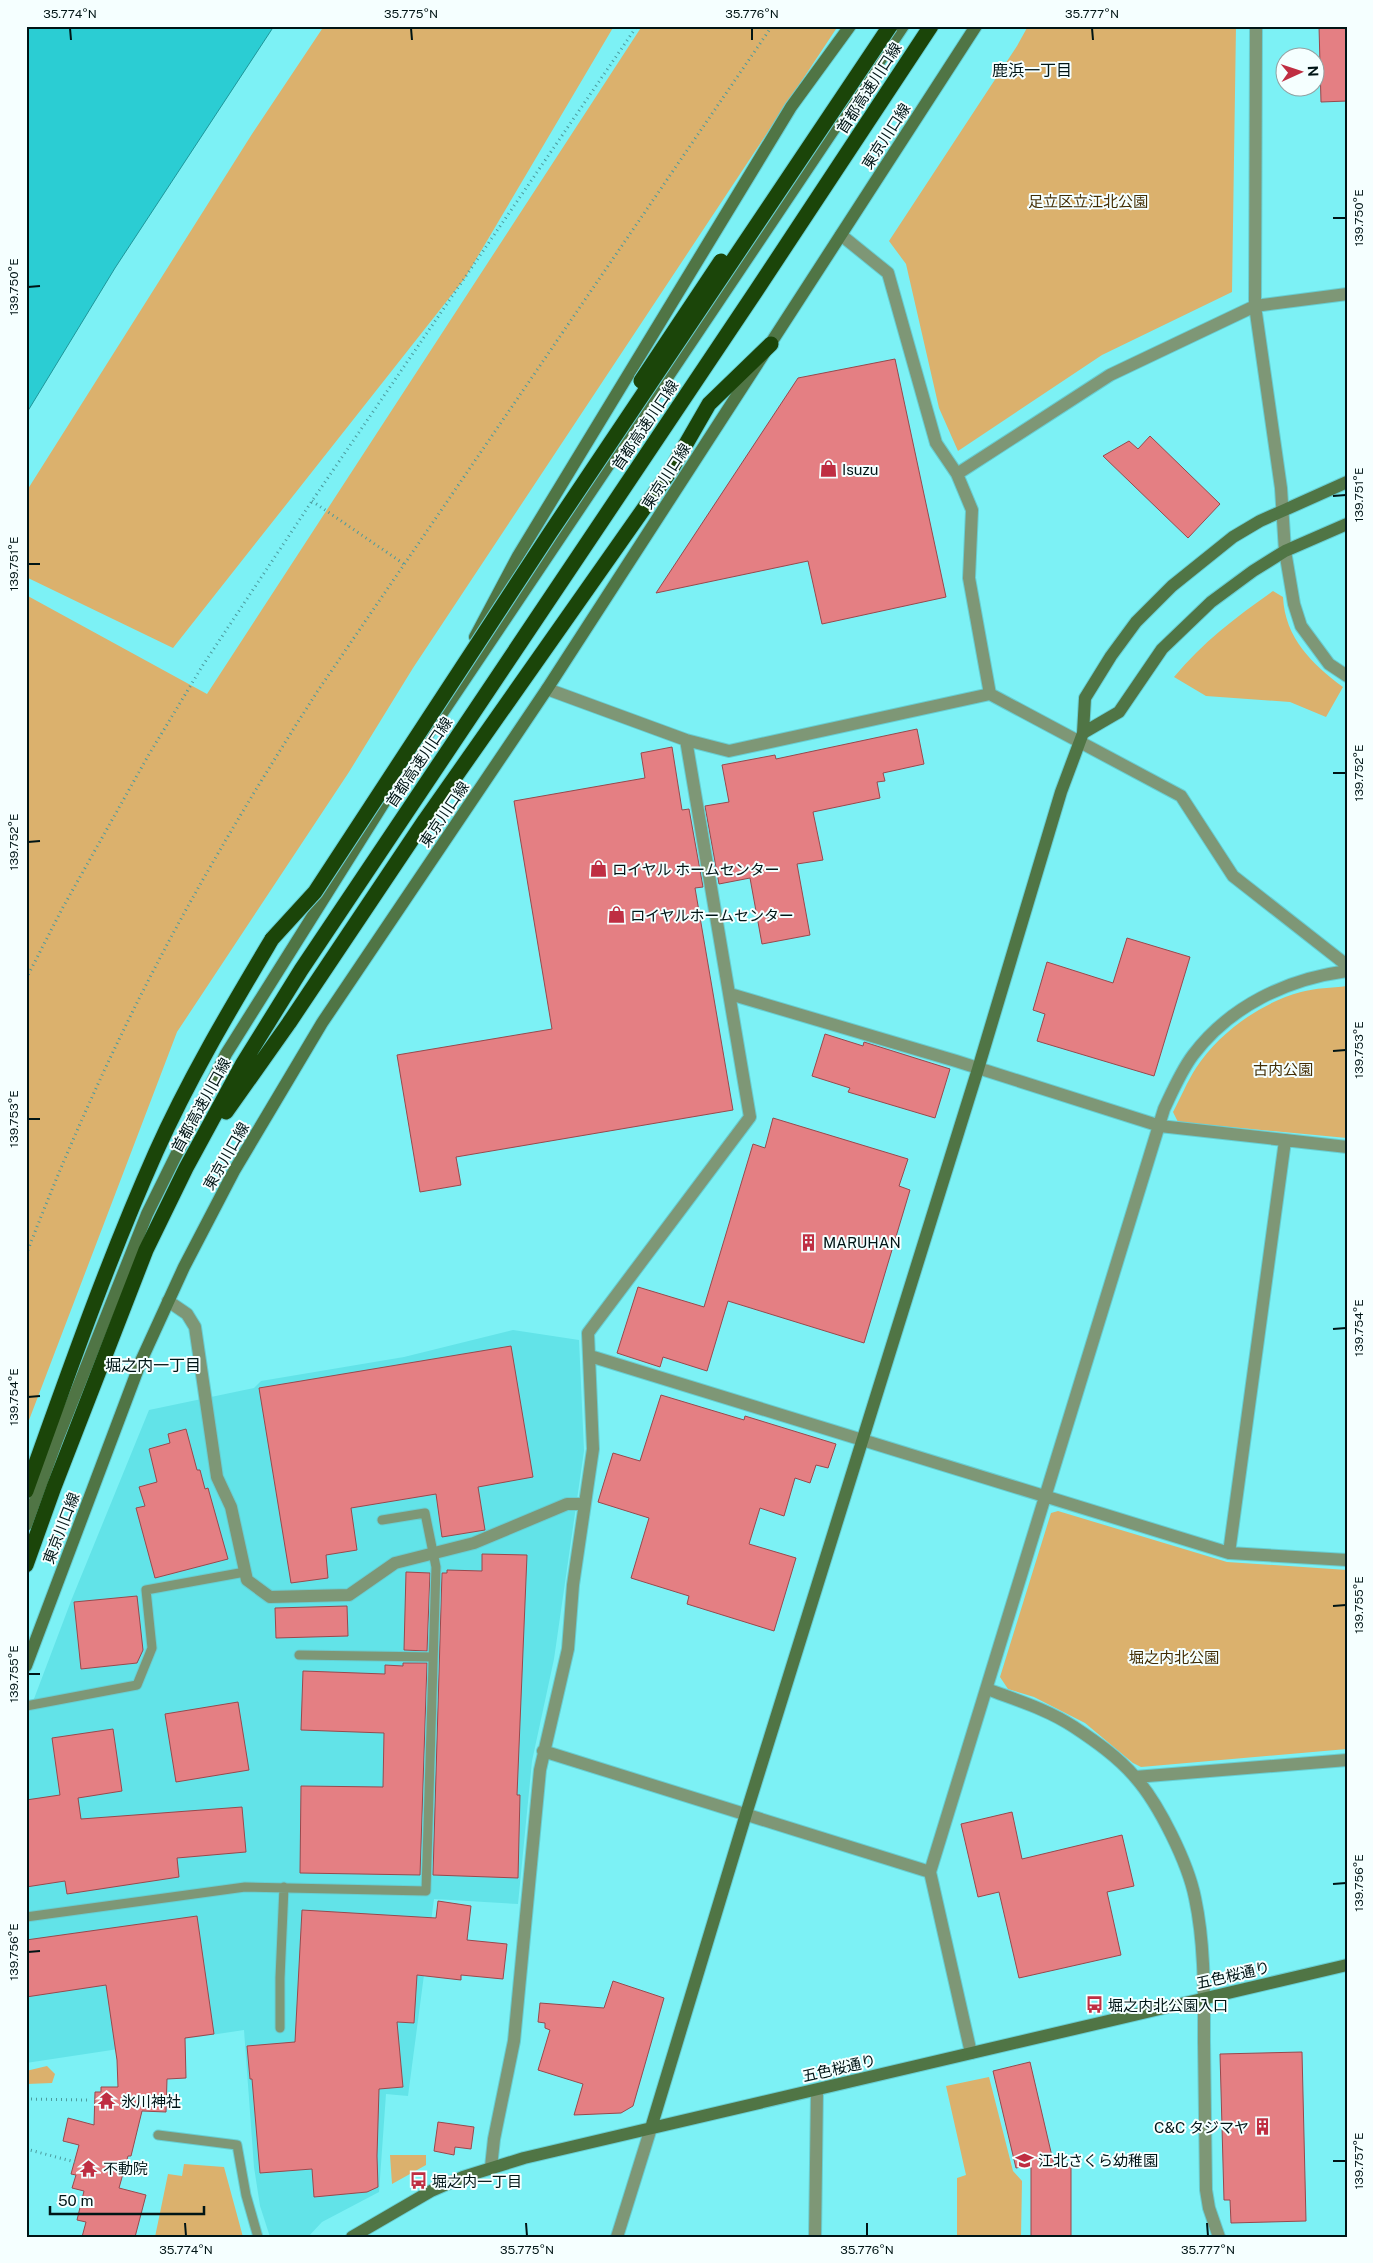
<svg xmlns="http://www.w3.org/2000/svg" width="1373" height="2263" viewBox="0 0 1373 2263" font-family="'Public Sans','Noto Sans JP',sans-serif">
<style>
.built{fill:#62e3e8}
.green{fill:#dbb16d}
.water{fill:#2bcdd3;stroke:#1e969a}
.building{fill:#e47f83;stroke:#98494d}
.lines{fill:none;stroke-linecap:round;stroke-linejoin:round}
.lane-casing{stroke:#68ced1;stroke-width:11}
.street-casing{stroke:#68ced1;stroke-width:14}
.secondary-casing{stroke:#68ced1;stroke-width:14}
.highway-casing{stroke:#68ced1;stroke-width:17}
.path{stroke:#4b9a9d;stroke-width:3;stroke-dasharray:1 4;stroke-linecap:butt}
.lane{stroke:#7e9776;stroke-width:9}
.street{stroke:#7e9776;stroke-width:12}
.secondary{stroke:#507545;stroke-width:12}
.highway{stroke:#1b4509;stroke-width:15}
.highway-bridge-casing{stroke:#68ced1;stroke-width:17;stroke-linecap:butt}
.highway-bridge{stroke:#1b4509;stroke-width:15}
.ticks{fill:none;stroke:#001516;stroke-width:2}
.labels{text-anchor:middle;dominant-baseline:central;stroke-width:4;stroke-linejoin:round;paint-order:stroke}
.street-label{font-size:15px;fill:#001516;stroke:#f5ffff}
.park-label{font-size:15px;fill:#422d04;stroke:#f5ffff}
.poi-label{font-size:15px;fill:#001516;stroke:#f5ffff;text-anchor:start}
.neighbourhood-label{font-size:16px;fill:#001516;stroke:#f5ffff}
.neatline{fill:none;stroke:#001516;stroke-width:2}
.ticks-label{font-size:12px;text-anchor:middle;fill:#001516}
</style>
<rect width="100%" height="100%" fill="#7cf1f5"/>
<path class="built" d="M 513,1330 L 579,1340 L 584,1451 L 554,1659 L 532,1761 L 518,1904 L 434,1899 L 408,2096 L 386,2094 L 379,2192 L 322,2222 L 308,2237 L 270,2237 L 260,2206 L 254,2167 L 244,2030 L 26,2063 L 26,1720 L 71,1601 L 149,1410 L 254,1388 L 261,1381 L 404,1357 Z"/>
<path class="green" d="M 324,26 L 614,26 L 465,278 L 173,648 L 26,577 L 26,492 L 252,134 Z
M 642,26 L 838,26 L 413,668 L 349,772 L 177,1032 L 26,1428 L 26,595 L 207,694 Z
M 1028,26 L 1236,26 L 1232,292 L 1102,355 L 958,451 L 939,408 L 906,264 L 889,241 L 1017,46 Z
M 1273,591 L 1283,597 C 1285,638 1312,664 1343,687 L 1326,717 L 1290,702 L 1206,696 L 1174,677 C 1203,642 1236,617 1273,591 Z
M 1347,986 L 1347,1138 L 1178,1122 L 1173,1112 C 1181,1097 1187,1082 1196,1068 C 1219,1033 1260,1003 1301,992 C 1315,988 1332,988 1347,986 Z
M 1058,1511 L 1227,1562 L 1347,1570 L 1347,1749 L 1141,1767 L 1133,1763 L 1085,1723 L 1034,1697 L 1008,1689 L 1000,1677 L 1051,1513 Z
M 47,2066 L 55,2074 L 52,2083 L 27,2084 L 26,2089 L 26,2071 Z
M 989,2077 L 1013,2171 L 1022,2181 L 1021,2237 L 957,2237 L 957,2178 L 966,2175 L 946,2086 Z
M 390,2155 L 426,2155 L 426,2165 L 392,2184 Z
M 184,2164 L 224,2167 L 243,2237 L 155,2237 L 168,2174 L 182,2176 Z"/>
<path class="water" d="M 26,26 L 274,26 L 115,268 L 26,414 Z"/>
<path class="building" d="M 1319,26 L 1347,26 L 1347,101 L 1321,102 Z
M 895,359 L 946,597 L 822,624 L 808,561 L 656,593 L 798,378 Z
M 1150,436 L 1220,504 L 1188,538 L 1103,456 L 1129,441 L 1138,449 Z
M 917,729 L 924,764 L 883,773 L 885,781 L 877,782 L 880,798 L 813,812 L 823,860 L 797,864 L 810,935 L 762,944 L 750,878 L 719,884 L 705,806 L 729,802 L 722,765 L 775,755 L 776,759 Z
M 672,747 L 682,810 L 689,809 L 703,887 L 695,888 L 733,1110 L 456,1157 L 461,1185 L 420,1192 L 397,1055 L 552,1029 L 514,801 L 645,778 L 641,753 Z
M 1127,938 L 1190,957 L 1154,1076 L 1037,1041 L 1045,1014 L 1033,1010 L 1047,962 L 1113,983 Z
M 825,1034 L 863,1046 L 864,1042 L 950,1069 L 935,1118 L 848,1092 L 850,1088 L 812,1076 Z
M 773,1118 L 908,1159 L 899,1186 L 910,1190 L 864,1343 L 728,1301 L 707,1371 L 663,1357 L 660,1367 L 617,1353 L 638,1287 L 704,1307 L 753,1144 L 765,1148 Z
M 511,1346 L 533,1477 L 478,1487 L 485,1530 L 442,1537 L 436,1494 L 351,1508 L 357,1550 L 326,1555 L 328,1578 L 291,1583 L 259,1388 Z
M 661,1395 L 744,1420 L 745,1416 L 836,1444 L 828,1468 L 816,1465 L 810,1483 L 795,1478 L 784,1516 L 760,1508 L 749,1544 L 796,1558 L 774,1631 L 687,1604 L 689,1596 L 631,1578 L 649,1518 L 598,1502 L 613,1453 L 640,1461 Z
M 186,1429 L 197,1470 L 200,1470 L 205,1489 L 208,1488 L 228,1559 L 155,1578 L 136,1508 L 145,1506 L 139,1487 L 157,1482 L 149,1449 L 170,1443 L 168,1434 Z
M 482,1554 L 527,1555 L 517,1795 L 520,1795 L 518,1878 L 433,1875 L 442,1573 L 447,1573 L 447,1570 L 482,1571 Z
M 406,1572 L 430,1573 L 427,1651 L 404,1650 Z
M 137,1596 L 143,1650 L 137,1663 L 81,1669 L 74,1602 Z
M 347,1606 L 348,1636 L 276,1638 L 275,1608 Z
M 403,1663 L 427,1663 L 420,1875 L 300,1873 L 301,1786 L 383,1787 L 384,1733 L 301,1730 L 303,1671 L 385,1674 L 385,1665 L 403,1666 Z
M 238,1702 L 249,1770 L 176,1782 L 165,1714 Z
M 113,1729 L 122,1791 L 78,1798 L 81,1819 L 242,1807 L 246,1852 L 177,1858 L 179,1877 L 67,1894 L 65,1881 L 26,1887 L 26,1800 L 60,1795 L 52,1738 Z
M 1012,1812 L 1022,1859 L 1122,1835 L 1134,1886 L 1107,1892 L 1121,1955 L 1019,1978 L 999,1892 L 978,1897 L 961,1824 Z
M 438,1901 L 471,1906 L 467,1940 L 507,1944 L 503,1979 L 461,1975 L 461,1980 L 417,1975 L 414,2023 L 397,2022 L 403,2087 L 379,2089 L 377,2156 L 378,2187 L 367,2192 L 314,2197 L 312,2169 L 260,2173 L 252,2079 L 250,2079 L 247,2046 L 295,2042 L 302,1910 L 436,1918 Z
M 197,1916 L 214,2034 L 185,2038 L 186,2078 L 167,2079 L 166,2112 L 142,2111 L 131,2156 L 128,2156 L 119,2188 L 146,2195 L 135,2237 L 82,2237 L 86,2222 L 77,2220 L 84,2191 L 72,2188 L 76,2175 L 71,2174 L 79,2145 L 63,2141 L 68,2118 L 94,2125 L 95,2092 L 101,2092 L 101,2087 L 118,2087 L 117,2060 L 106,1985 L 26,1997 L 26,1940 Z
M 613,1981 L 664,1998 L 633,2106 L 621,2113 L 574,2115 L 583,2084 L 538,2070 L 550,2030 L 545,2028 L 545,2023 L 538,2022 L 540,2003 L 604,2008 Z
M 1302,2052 L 1306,2221 L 1231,2223 L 1230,2200 L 1224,2200 L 1220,2054 Z
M 1030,2062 L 1054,2165 L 1071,2165 L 1071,2237 L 1031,2237 L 1031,2165 L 1016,2168 L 993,2071 Z
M 438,2122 L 474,2127 L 471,2149 L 455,2147 L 454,2155 L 434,2151 Z"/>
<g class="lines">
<defs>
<path id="lane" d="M 299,1655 L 433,1657
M 26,1706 L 137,1685 L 152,1648 L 146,1590 L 245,1572
M 26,1917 L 245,1887 L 426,1891 L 436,1567 L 425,1513 L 382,1520
M 280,2028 L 280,1978 L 284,1887
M 158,2135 L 237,2145 L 246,2195 L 258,2237"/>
<path id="street" d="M 1256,26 L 1255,306 L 1281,488 L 1285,551 L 1294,604 L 1301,626 L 1329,664 L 1347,676
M 841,235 L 888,273 L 936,443 L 957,474 L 972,510 L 969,578 L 990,694 L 1181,796 L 1233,876 L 1344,963 L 1347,971
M 957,474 L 1110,375 L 1255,306 L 1347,294
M 547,689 L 686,740 L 729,751 L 990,694
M 730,994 L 956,1061 L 1160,1126 L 1347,1147
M 168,1301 L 187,1314 L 195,1327 L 217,1477 L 231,1507 L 247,1580 L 270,1597 L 349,1595 L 395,1563 L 474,1543 L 567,1504 L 585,1504
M 590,1356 L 1229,1553 L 1347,1560
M 1229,1553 L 1285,1141
M 987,1689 C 1016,1700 1047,1709 1074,1727 C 1095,1741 1118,1757 1135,1777 C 1159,1804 1188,1863 1195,1898 C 1205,1945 1204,1994 1204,2042 C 1205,2091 1205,2140 1206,2190 L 1209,2208 L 1219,2237
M 543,1751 L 930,1872 L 971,2053
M 1135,1777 L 1347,1760
M 930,1872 L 1164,1109 C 1173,1090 1181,1071 1193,1055 C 1230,1006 1287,979 1347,971
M 491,2167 L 494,2139 L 514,2041 L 540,1770 L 568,1649 L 573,1585 L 593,1449 L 588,1333 L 750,1117 L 686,740
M 617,2237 L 651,2128
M 815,2237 L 817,2090"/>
<path id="secondary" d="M 475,637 L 518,556 L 791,107 L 850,26
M 1083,733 L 1119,712 L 1162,649 L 1211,602 L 1253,571 L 1285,551 L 1347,524
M 26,1525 L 57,1440 L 147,1214 L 226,1054 L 410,761 L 903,26
M 26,1666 L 141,1361 L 184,1267 L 234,1171 L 322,1023 L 547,689 L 976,26
M 651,2128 L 746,1814 L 978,1069 L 1061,792 L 1083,733 L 1085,698 L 1111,656 L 1136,622 L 1172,586 L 1233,537 L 1260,521 L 1347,482
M 352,2237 L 431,2191 L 463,2177 L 524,2158 L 1347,1965"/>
<path id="highway" d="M 226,1112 L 289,1023 L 425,820 L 671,470 L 709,404 L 771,344
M 26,1491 C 67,1377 107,1262 156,1152 C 189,1078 231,1008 272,939
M 26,1565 L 54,1487 L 146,1250 L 186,1168 L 242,1065 L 301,970 L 756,291 L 931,26"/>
</defs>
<use href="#lane" class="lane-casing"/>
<use href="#street" class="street-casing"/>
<use href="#secondary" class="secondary-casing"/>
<use href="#highway" class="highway-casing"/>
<path class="path" d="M 312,501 L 404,564
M 26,979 L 62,909 L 148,756 L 203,665 L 312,501 L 637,26
M 26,1255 C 77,1122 138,992 209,869 C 244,808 281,748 319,689 L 772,26
M 26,2099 L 87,2100
M 26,2149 L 75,2162"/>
<use href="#lane" class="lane"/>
<use href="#street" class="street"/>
<use href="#secondary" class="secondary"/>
<use href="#highway" class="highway"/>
<defs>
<path id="highway-bridge" d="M 641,381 L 721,261
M 272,939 L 315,892 L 550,533 L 890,26"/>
</defs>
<use href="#highway-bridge" class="highway-bridge-casing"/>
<use href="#highway-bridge" class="highway-bridge"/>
</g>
<path class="ticks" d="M 70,28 L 71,40M 411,28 L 412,40M 752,28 L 752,40M 1092,28 L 1093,40M 1333,218 L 1346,218M 28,287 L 40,286M 1333,496 L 1346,495M 28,564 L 40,564M 1333,773 L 1346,773M 28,842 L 40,841M 1333,1051 L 1346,1050M 28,1119 L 40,1119M 1333,1329 L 1346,1328M 28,1397 L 40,1396M 1333,1606 L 1346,1605M 28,1674 L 40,1674M 1333,1884 L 1346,1883M 28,1952 L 40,1951M 1333,2161 L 1346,2161M 185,2223 L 186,2236M 526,2223 L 527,2236M 867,2223 L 867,2236M 1207,2223 L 1208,2236"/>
<defs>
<symbol id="shop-bare" viewBox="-9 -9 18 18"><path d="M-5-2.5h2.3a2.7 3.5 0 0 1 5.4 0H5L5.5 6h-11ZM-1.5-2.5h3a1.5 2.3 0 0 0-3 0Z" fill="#bf2e42" stroke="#f5ffff" stroke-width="2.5" paint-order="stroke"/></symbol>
<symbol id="building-bare" viewBox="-9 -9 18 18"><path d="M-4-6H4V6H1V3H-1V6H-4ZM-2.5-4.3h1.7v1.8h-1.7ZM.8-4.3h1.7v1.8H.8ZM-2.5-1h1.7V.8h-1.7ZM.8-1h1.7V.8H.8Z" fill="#bf2e42" stroke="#f5ffff" stroke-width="2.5" paint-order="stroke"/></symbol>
<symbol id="bus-bare" viewBox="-9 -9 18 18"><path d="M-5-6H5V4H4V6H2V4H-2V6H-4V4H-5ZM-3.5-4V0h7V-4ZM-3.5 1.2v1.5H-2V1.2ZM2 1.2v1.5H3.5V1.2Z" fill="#bf2e42" stroke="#f5ffff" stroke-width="2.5" paint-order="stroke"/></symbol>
<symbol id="temple-bare" viewBox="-9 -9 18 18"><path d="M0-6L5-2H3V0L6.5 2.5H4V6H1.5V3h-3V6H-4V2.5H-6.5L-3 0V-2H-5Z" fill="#bf2e42" stroke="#f5ffff" stroke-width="2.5" paint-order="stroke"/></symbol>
<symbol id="school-bare" viewBox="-9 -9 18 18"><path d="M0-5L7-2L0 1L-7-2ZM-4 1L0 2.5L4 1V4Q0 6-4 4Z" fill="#bf2e42" stroke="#f5ffff" stroke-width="2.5" paint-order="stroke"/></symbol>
</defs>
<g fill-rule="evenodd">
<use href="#shop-bare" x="816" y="456" width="25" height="25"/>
<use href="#shop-bare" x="586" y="856" width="25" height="25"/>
<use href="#shop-bare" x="604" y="902" width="25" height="25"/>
<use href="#building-bare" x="796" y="1230" width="25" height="25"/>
<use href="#bus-bare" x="1082" y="1992" width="25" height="25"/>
<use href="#temple-bare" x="94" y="2088" width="25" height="25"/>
<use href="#building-bare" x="1250" y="2114" width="25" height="25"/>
<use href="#school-bare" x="1012" y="2148" width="25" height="25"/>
<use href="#temple-bare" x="76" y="2156" width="25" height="25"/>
<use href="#bus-bare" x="406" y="2168" width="25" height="25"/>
</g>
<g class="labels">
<g class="street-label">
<text transform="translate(869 88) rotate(-57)">首都高速川口線</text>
<text transform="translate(886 136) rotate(-57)">東京川口線</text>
<text transform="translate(645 425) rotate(-56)">首都高速川口線</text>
<text transform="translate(666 476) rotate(-57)">東京川口線</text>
<text transform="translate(419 762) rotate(-56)">首都高速川口線</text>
<text transform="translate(444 814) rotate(-56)">東京川口線</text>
<text transform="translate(201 1105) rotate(-61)">首都高速川口線</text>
<text transform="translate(226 1156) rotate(-60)">東京川口線</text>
<text transform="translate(61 1528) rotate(-69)">東京川口線</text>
<text transform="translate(1233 1975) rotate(-13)">五色桜通り</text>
<text transform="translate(839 2068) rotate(-13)">五色桜通り</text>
</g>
<g class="park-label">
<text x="1088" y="201">足立区立江北公園</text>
<text x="1283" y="1069">古内公園</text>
<text x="1174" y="1657">堀之内北公園</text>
</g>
<g class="poi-label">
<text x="842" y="469">Isuzu</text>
<text x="612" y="869">ロイヤル ホームセンター</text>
<text x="630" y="915">ロイヤルホームセンター</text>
<text x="823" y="1242">MARUHAN</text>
<text x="1108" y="2005">堀之内北公園入口</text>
<text x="121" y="2101">氷川神社</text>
<text x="1249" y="2127" text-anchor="end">C&amp;C タジマヤ</text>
<text x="1038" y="2160">江北さくら幼稚園</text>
<text x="103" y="2168">不動院</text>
<text x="432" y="2181">堀之内一丁目</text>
</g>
<g class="neighbourhood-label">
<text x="1032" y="70">鹿浜一丁目</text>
<text x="153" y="1365">堀之内一丁目</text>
</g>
</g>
<rect width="1373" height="2263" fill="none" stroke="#f5ffff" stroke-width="55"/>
<g transform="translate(1300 72) rotate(87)"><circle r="24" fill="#f5ffff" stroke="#93a1a2"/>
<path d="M0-4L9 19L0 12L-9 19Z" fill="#bf2e42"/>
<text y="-8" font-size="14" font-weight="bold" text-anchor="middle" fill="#001516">N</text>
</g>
<path d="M50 2206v8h154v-8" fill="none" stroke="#001516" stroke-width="2.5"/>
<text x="58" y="2206" font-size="15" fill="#001516" stroke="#f5ffff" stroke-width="4" paint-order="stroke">50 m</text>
<rect x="28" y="28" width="1318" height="2208" class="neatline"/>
<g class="ticks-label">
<text x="70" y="18">35.774°N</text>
<text x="411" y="18">35.775°N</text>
<text x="752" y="18">35.776°N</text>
<text x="1092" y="18">35.777°N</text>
<text transform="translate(1359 218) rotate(-90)" y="4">139.750°E</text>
<text transform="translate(14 287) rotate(-90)" y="4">139.750°E</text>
<text transform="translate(1359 495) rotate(-90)" y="4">139.751°E</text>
<text transform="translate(14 564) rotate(-90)" y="4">139.751°E</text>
<text transform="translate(1359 773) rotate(-90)" y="4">139.752°E</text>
<text transform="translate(14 842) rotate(-90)" y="4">139.752°E</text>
<text transform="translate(1359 1050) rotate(-90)" y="4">139.753°E</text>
<text transform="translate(14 1119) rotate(-90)" y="4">139.753°E</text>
<text transform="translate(1359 1328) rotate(-90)" y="4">139.754°E</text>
<text transform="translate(14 1397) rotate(-90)" y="4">139.754°E</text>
<text transform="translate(1359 1605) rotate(-90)" y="4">139.755°E</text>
<text transform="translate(14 1674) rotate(-90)" y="4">139.755°E</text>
<text transform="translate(1359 1883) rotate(-90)" y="4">139.756°E</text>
<text transform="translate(14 1952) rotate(-90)" y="4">139.756°E</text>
<text transform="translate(1359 2161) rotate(-90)" y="4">139.757°E</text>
<text x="186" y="2254">35.774°N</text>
<text x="527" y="2254">35.775°N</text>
<text x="867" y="2254">35.776°N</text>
<text x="1208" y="2254">35.777°N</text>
</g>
</svg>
